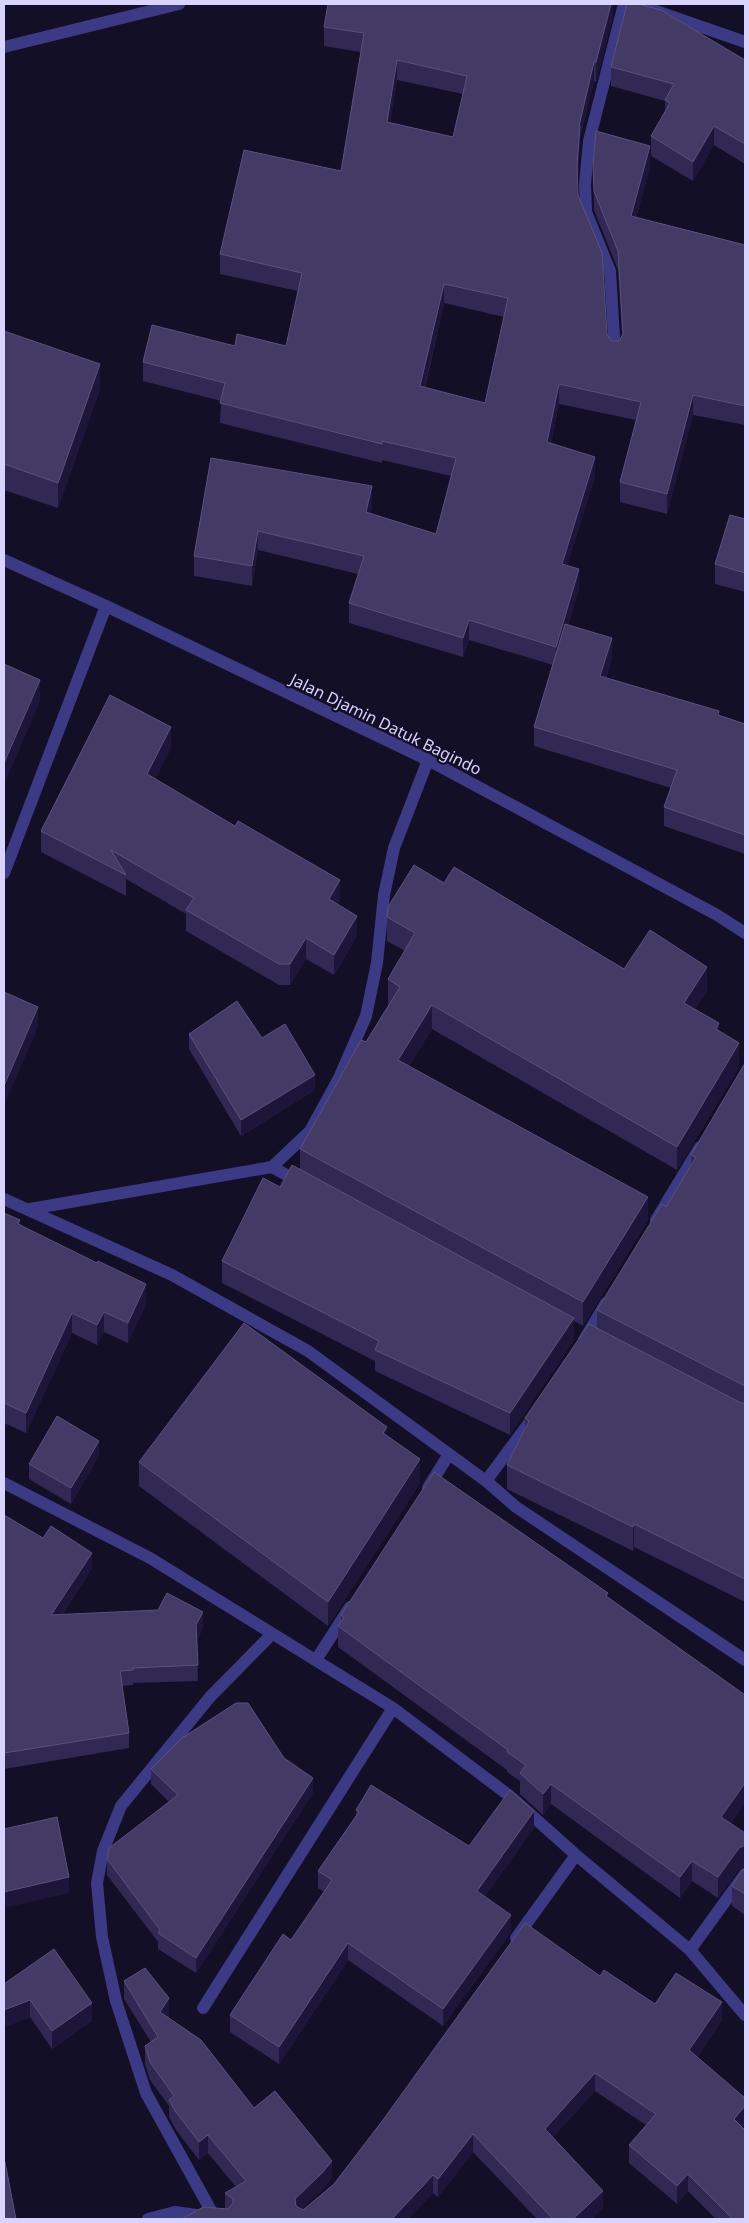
<svg xmlns="http://www.w3.org/2000/svg" width="749" height="2223" viewBox="0 0 749 2223" font-family="'Noto Sans',sans-serif">
<style>
.lines{fill:none;stroke-linecap:round;stroke-linejoin:round}
.minor{stroke:#3d3a85;stroke-width:12}
.tertiary{stroke:#3d3a85;stroke-width:12}
.wall{fill:#312854;fill-rule:evenodd}
.shaded-wall{fill:#1d163a}
.building{fill:#433a66;stroke:#5a527e;fill-rule:evenodd}
.labels{text-anchor:middle;dominant-baseline:central;stroke-width:4.5;stroke-linejoin:round;paint-order:stroke}
.street-label{font-size:16px;fill:#d9d4ff;stroke:#130f26}
</style>
<rect width="100%" height="100%" fill="#130f26"/>
<g class="lines">
<path class="minor" d="M 636,4 L 745,42
M 4,47 L 179,4
M 615,353 L 610,271 L 586,212 L 585,184 L 589,141 L 624,4
M 4,873 L 106,606
M 272,1167 L 301,1183
M 4,1199 L 172,1275 L 308,1351 L 486,1481
M 30,1209 L 272,1167 L 310,1131 L 340,1076 L 366,1016 L 377,963 L 384,895 L 394,848 L 428,760
M 656,1220 L 700,1147
M 584,1340 L 606,1303
M 532,1419 L 486,1481 L 516,1507 L 745,1660
M 4,1483 L 150,1558 L 393,1708 L 511,1797 L 576,1855 L 690,1950 L 745,2015
M 428,1488 L 449,1454
M 316,1660 L 350,1607
M 516,1938 L 576,1855
M 690,1950 L 745,1874
M 203,2008 L 393,1708
M 214,2216 L 146,2093 L 116,2001 L 102,1937 L 97,1883 L 103,1851 L 121,1806 L 210,1697 L 272,1634
M 148,2219 L 175,2212 L 225,2219"/>
<path class="tertiary" d="M 4,560 L 106,606 L 428,760 L 717,915 L 745,933"/>
</g>
<path class="wall" d="M 613,4 L 613,16 L 596,82 L 594,81 L 580,138 L 578,177 L 578,195 L 607,334 L 611,341 L 619,341 L 622,335 L 618,270 L 594,210 L 593,165 L 650,166 L 636,218 L 745,245 L 745,425 L 693,415 L 667,514 L 620,502 L 620,482 L 636,420 L 559,404 L 551,443 L 595,476 L 567,566 L 579,589 L 568,625 L 612,657 L 606,678 L 745,724 L 745,854 L 664,826 L 664,807 L 671,788 L 534,746 L 534,727 L 553,665 L 469,640 L 463,657 L 349,623 L 349,603 L 358,574 L 258,550 L 252,586 L 194,576 L 194,556 L 211,458 L 372,506 L 370,514 L 436,534 L 451,476 L 382,460 L 382,463 L 220,423 L 221,401 L 143,381 L 143,362 L 235,346 L 286,346 L 298,291 L 220,274 L 220,254 L 341,171 L 361,52 L 324,46 L 324,27 ZM 397,80 L 463,94 L 453,137 L 390,123 ZM 444,303 L 504,317 L 485,403 L 425,388 Z
M 745,60 L 745,164 L 714,145 L 693,181 L 651,156 L 651,136 L 665,112 L 665,101 L 611,86 L 611,67 Z
M 4,331 L 100,389 L 58,508 L 4,490 Z
M 745,519 L 745,592 L 715,584 L 715,564 Z
M 171,748 L 155,779 L 340,901 L 338,904 L 357,936 L 334,975 L 306,959 L 290,985 L 279,985 L 186,931 L 186,914 L 126,879 L 126,896 L 41,852 L 41,831 Z
M 444,883 L 624,969 L 707,991 L 695,1009 L 719,1031 L 739,1067 L 677,1170 L 432,1029 L 409,1066 L 648,1220 L 583,1326 L 574,1321 L 574,1340 L 510,1435 L 375,1371 L 375,1361 L 222,1283 L 222,1261 L 280,1187 L 300,1170 L 300,1149 L 389,1004 L 388,1003 L 388,979 L 405,951 L 387,941 L 387,917 Z
M 189,1034 L 262,1038 L 315,1090 L 241,1136 L 189,1049 Z
M 745,1063 L 745,1602 L 634,1547 L 633,1551 L 507,1489 L 507,1465 L 525,1430 L 525,1418 L 597,1328 L 597,1310 L 666,1207 L 691,1165 L 691,1155 Z
M 4,1213 L 20,1224 L 146,1304 L 128,1343 L 104,1332 L 97,1345 L 72,1333 L 26,1433 L 4,1423 Z
M 99,1456 L 71,1504 L 29,1479 L 29,1464 Z
M 139,1462 L 420,1483 L 328,1626 L 139,1486 Z
M 4,1515 L 92,1568 L 62,1615 L 203,1627 L 197,1640 L 198,1681 L 133,1683 L 133,1685 L 122,1686 L 129,1733 L 129,1748 L 4,1769 Z
M 608,1598 L 731,1824 L 745,1833 L 745,1866 L 739,1869 L 718,1898 L 692,1881 L 680,1898 L 551,1804 L 543,1815 L 520,1794 L 520,1781 L 507,1772 L 507,1770 L 338,1647 L 338,1626 L 341,1622 L 341,1615 Z
M 284,1758 L 313,1793 L 196,1973 L 158,1949 L 158,1942 L 107,1875 L 107,1859 L 169,1802 L 151,1784 L 151,1769 Z
M 356,1810 L 469,1846 L 534,1828 L 485,1896 L 511,1932 L 443,2026 L 348,1960 L 279,2064 L 230,2032 L 230,2015 L 291,1940 L 324,1892 L 318,1888 L 318,1871 L 356,1815 Z
M 745,1867 L 745,1915 L 732,1906 L 732,1886 Z
M 600,1976 L 655,2004 L 722,2020 L 697,2057 L 745,2098 L 745,2123 L 742,2127 L 745,2219 L 716,2219 L 688,2191 L 677,2204 L 629,2163 L 629,2145 L 646,2125 L 595,2091 L 553,2137 L 603,2208 L 591,2219 L 537,2219 L 473,2152 L 438,2197 L 433,2193 L 408,2219 L 182,2219 L 225,2209 L 225,2193 L 236,2187 L 208,2153 L 199,2160 L 176,2130 L 169,2117 L 169,2106 L 150,2080 L 145,2064 L 145,2046 L 151,2042 L 124,1999 L 124,1981 L 169,2016 L 168,2018 L 254,2108 L 332,2178 L 322,2190 L 302,2209 L 303,2210 Z
M 4,1984 L 92,2021 L 52,2049 L 30,2017 L 4,2027 Z"/>
<path class="shaded-wall" d="M 611,4 L 613,4 L 613,16 L 596,82 L 596,62 Z
M 397,60 L 397,80 L 387,142 L 387,122 Z
M 594,62 L 594,81 L 580,138 L 577,184 L 579,126 Z
M 714,126 L 714,145 L 693,181 L 693,162 Z
M 650,146 L 650,166 L 631,236 L 631,216 Z
M 444,284 L 444,303 L 420,406 L 420,386 Z
M 100,364 L 100,389 L 58,508 L 58,483 Z
M 559,384 L 559,404 L 547,462 L 547,442 Z
M 693,395 L 693,415 L 667,514 L 667,494 Z
M 595,457 L 595,476 L 562,583 L 562,564 Z
M 372,486 L 372,506 L 366,532 L 366,512 Z
M 258,531 L 258,550 L 252,586 L 252,566 Z
M 579,569 L 579,589 L 556,666 L 556,647 Z
M 469,620 L 469,640 L 463,657 L 463,638 Z
M 612,638 L 612,657 L 600,695 L 600,676 Z
M 40,680 L 40,702 L 4,785 L 4,763 Z
M 171,727 L 171,748 L 147,795 L 147,774 Z
M 340,880 L 340,901 L 329,920 L 329,899 Z
M 357,916 L 357,936 L 334,975 L 334,955 Z
M 306,938 L 306,959 L 290,985 L 290,964 Z
M 707,967 L 707,991 L 684,1027 L 684,1003 Z
M 432,1005 L 432,1029 L 398,1084 L 398,1060 Z
M 38,1007 L 38,1027 L 4,1106 L 4,1086 Z
M 719,1023 L 719,1047 L 716,1029 Z
M 739,1043 L 739,1067 L 677,1170 L 677,1147 Z
M 315,1075 L 315,1090 L 241,1136 L 241,1120 Z
M 648,1197 L 648,1220 L 583,1326 L 583,1302 Z
M 146,1284 L 146,1304 L 128,1343 L 128,1323 Z
M 104,1312 L 104,1332 L 97,1345 L 97,1325 Z
M 72,1313 L 72,1333 L 26,1433 L 26,1413 Z
M 574,1318 L 574,1340 L 510,1435 L 510,1413 Z
M 387,1427 L 387,1451 L 383,1433 Z
M 99,1441 L 99,1456 L 71,1504 L 71,1488 Z
M 420,1459 L 420,1483 L 328,1626 L 328,1602 Z
M 634,1524 L 634,1547 L 633,1551 L 633,1527 Z
M 92,1553 L 92,1568 L 51,1631 L 51,1615 Z
M 203,1612 L 203,1627 L 196,1640 L 196,1625 Z
M 313,1778 L 313,1793 L 196,1973 L 196,1958 Z
M 745,1783 L 745,1804 L 721,1838 L 721,1817 Z
M 551,1784 L 551,1804 L 543,1815 L 543,1794 Z
M 534,1811 L 534,1828 L 477,1908 L 477,1891 Z
M 745,1845 L 745,1866 L 739,1869 L 718,1898 L 718,1877 L 739,1848 Z
M 692,1861 L 692,1881 L 680,1898 L 680,1877 Z
M 69,1877 L 69,1893 L 4,1908 L 4,1892 Z
M 511,1915 L 511,1932 L 443,2026 L 443,2009 Z
M 348,1943 L 348,1960 L 279,2064 L 279,2047 Z
M 169,1998 L 169,2016 L 160,2030 L 160,2012 Z
M 30,2000 L 30,2017 L 4,2027 L 4,2010 Z
M 722,2002 L 722,2020 L 689,2068 L 689,2050 Z
M 92,2003 L 92,2021 L 52,2049 L 52,2031 Z
M 595,2073 L 595,2091 L 545,2146 L 545,2129 Z
M 745,2106 L 745,2123 L 734,2136 L 734,2119 Z
M 473,2134 L 473,2152 L 438,2197 L 438,2179 Z
M 208,2135 L 208,2153 L 199,2160 L 199,2142 Z
M 332,2161 L 332,2178 L 322,2190 L 295,2216 L 295,2199 Z
M 688,2174 L 688,2191 L 677,2204 L 677,2186 Z
M 433,2175 L 433,2193 L 408,2219 L 392,2219 Z
M 603,2191 L 603,2208 L 591,2219 L 573,2219 Z"/>
<path class="building" d="M 328,4 L 611,4 L 596,62 L 594,62 L 579,126 L 580,126 L 577,165 L 578,195 L 602,253 L 607,334 L 611,341 L 619,341 L 623,334 L 618,251 L 594,191 L 593,165 L 596,131 L 650,146 L 631,216 L 745,245 L 745,406 L 693,395 L 667,494 L 620,482 L 641,402 L 559,384 L 547,442 L 595,457 L 562,564 L 579,569 L 556,647 L 469,620 L 463,638 L 349,603 L 364,556 L 258,531 L 252,566 L 194,556 L 211,458 L 372,486 L 366,512 L 436,534 L 456,458 L 382,441 L 382,444 L 220,403 L 225,383 L 143,362 L 152,325 L 235,346 L 237,334 L 286,346 L 302,273 L 220,254 L 244,150 L 341,171 L 364,33 L 324,27 ZM 397,60 L 467,76 L 453,137 L 387,122 ZM 444,284 L 508,298 L 485,403 L 420,386 Z
M 627,4 L 638,4 L 661,10 L 745,60 L 745,144 L 714,126 L 693,162 L 651,136 L 670,103 L 665,100 L 674,84 L 611,67 Z
M 4,331 L 100,364 L 58,483 L 4,464 Z
M 730,515 L 745,519 L 745,573 L 715,564 Z
M 565,624 L 612,638 L 600,676 L 719,711 L 718,715 L 745,724 L 745,835 L 664,807 L 677,770 L 534,727 Z
M 4,664 L 40,680 L 4,763 Z
M 110,695 L 171,727 L 147,774 L 235,826 L 238,821 L 340,880 L 329,899 L 357,916 L 334,955 L 306,938 L 290,964 L 279,964 L 186,910 L 194,898 L 111,850 L 126,875 L 41,831 Z
M 414,865 L 444,883 L 454,867 L 624,969 L 650,930 L 707,967 L 684,1003 L 719,1023 L 716,1029 L 739,1043 L 677,1147 L 432,1005 L 398,1060 L 648,1197 L 583,1302 L 300,1149 L 361,1040 L 366,1042 L 400,987 L 388,979 L 415,933 L 387,917 L 388,907 Z
M 4,992 L 38,1007 L 4,1086 Z
M 237,1001 L 262,1038 L 285,1024 L 315,1075 L 241,1120 L 189,1034 Z
M 745,1063 L 745,1386 L 597,1310 L 662,1204 L 666,1207 L 696,1157 L 691,1155 Z
M 292,1165 L 574,1318 L 510,1413 L 375,1350 L 379,1341 L 222,1261 L 263,1178 L 280,1187 Z
M 4,1213 L 20,1220 L 18,1224 L 97,1263 L 98,1261 L 146,1284 L 128,1323 L 104,1312 L 97,1325 L 72,1313 L 26,1413 L 4,1403 Z
M 244,1323 L 387,1427 L 383,1433 L 420,1459 L 328,1602 L 139,1462 Z
M 589,1324 L 741,1403 L 745,1403 L 745,1579 L 634,1524 L 633,1527 L 507,1465 L 529,1421 L 525,1418 Z
M 57,1416 L 99,1441 L 71,1488 L 29,1464 Z
M 434,1472 L 608,1593 L 606,1596 L 745,1695 L 745,1783 L 721,1817 L 745,1833 L 745,1845 L 739,1848 L 718,1877 L 692,1861 L 680,1877 L 551,1784 L 543,1794 L 520,1773 L 526,1765 L 507,1752 L 508,1750 L 338,1626 L 344,1618 L 341,1615 Z
M 4,1515 L 43,1538 L 51,1526 L 92,1553 L 51,1615 L 158,1610 L 167,1593 L 203,1612 L 196,1625 L 198,1665 L 133,1668 L 133,1670 L 120,1671 L 129,1733 L 4,1753 Z
M 236,1703 L 248,1703 L 284,1758 L 313,1778 L 196,1958 L 158,1933 L 160,1930 L 107,1859 L 109,1848 L 178,1795 L 151,1769 L 182,1738 Z
M 371,1785 L 469,1846 L 510,1790 L 534,1811 L 477,1891 L 511,1915 L 443,2009 L 348,1943 L 279,2047 L 230,2015 L 283,1934 L 291,1940 L 332,1880 L 318,1871 L 359,1812 L 356,1810 Z
M 57,1817 L 69,1877 L 4,1892 L 4,1829 Z
M 745,1867 L 745,1894 L 732,1886 Z
M 525,1923 L 600,1976 L 604,1970 L 655,2004 L 676,1973 L 722,2002 L 689,2050 L 745,2098 L 745,2106 L 734,2119 L 745,2130 L 745,2219 L 733,2219 L 688,2174 L 677,2186 L 629,2145 L 656,2114 L 595,2073 L 545,2129 L 603,2191 L 573,2219 L 553,2219 L 473,2134 L 438,2179 L 433,2175 L 392,2219 L 182,2219 L 203,2207 L 228,2209 L 233,2203 L 233,2199 L 225,2193 L 246,2181 L 208,2135 L 199,2142 L 176,2112 L 169,2100 L 174,2096 L 150,2062 L 145,2046 L 158,2037 L 124,1981 L 145,1968 L 169,1998 L 160,2012 L 201,2040 L 254,2108 L 275,2091 L 332,2161 L 322,2173 L 295,2199 L 296,2206 L 303,2210 L 334,2184 L 383,2120 Z
M 54,1949 L 92,2003 L 52,2031 L 30,2000 L 4,2010 L 4,1984 Z
M 5,2162 L 16,2219 L 4,2219 L 4,2163 Z"/>
<g class="labels">
<g class="street-label">
<text transform="translate(386 724) rotate(26)">Jalan Djamin Datuk Bagindo</text>
</g>
</g>
<rect width="749" height="2223" fill="none" stroke="#d9d4ff" stroke-width="10"/>
</svg>
